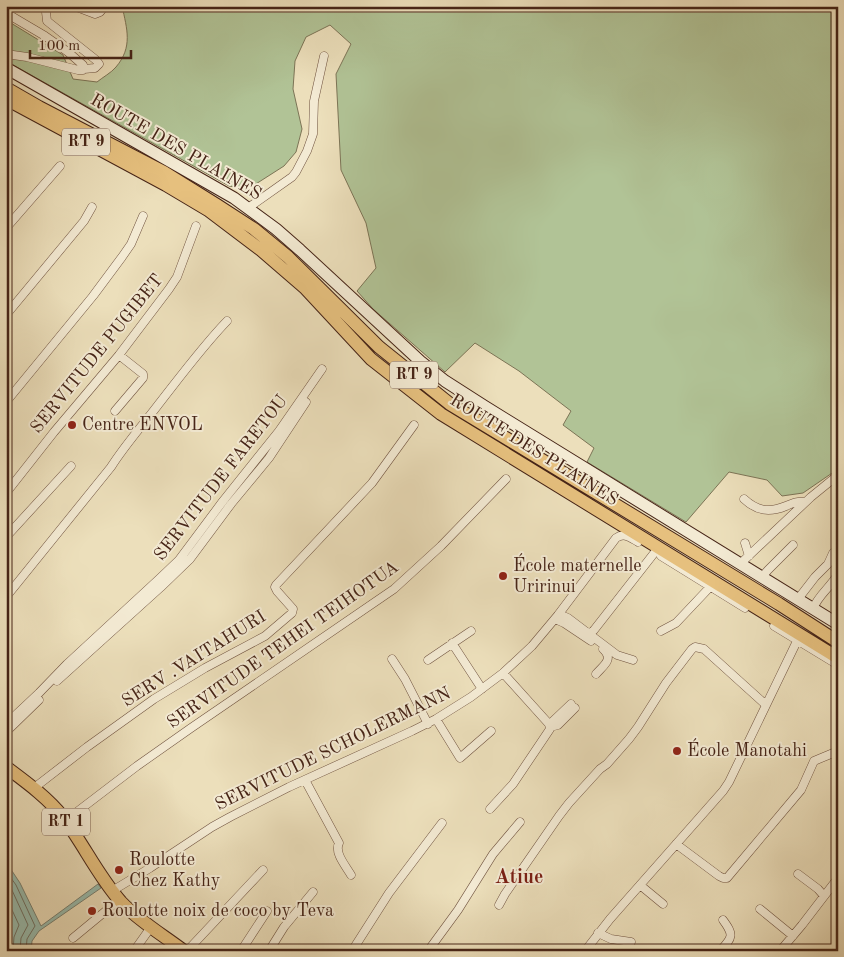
<svg xmlns="http://www.w3.org/2000/svg" width="844" height="957" viewBox="0 0 844 957" font-family="'Old Standard TT',serif">
<style>
.green{fill:#b1c396;stroke:#7c7456}
.water{fill:#99bdaf;stroke:#788072}
.lines{fill:none;stroke-linecap:round;stroke-linejoin:round}
.shore{stroke:#707063;stroke-width:1}
.minor-casing{stroke:#705340;stroke-width:9}
.secondary-casing{stroke:#462417;stroke-width:13}
.primary-casing{stroke:#462417;stroke-width:14}
.trunk-casing{stroke:#462417;stroke-width:14}
.minor{stroke:#f3ead3;stroke-width:8}
.secondary{stroke:#f3ead3;stroke-width:11}
.primary{stroke:#e6c07e;stroke-width:12}
.trunk{stroke:#e6c07e;stroke-width:12}
.poi-dot{fill:#8f2418;stroke:#f3ead3;stroke-width:2}
.labels{text-anchor:middle;dominant-baseline:central;stroke-width:4;stroke-linejoin:round;paint-order:stroke}
.shield{fill:#f3ead3;stroke:#7a5f4f;stroke-width:1}
.shield-label{font-size:16px;font-weight:bold;fill:#462417}
.street-label{font-size:18px;fill:#462417;stroke:#f3ead3}
.poi-label{font-size:18px;fill:#462417;stroke:#f3ead3;text-anchor:start}
.quarter-label{font-size:20px;font-weight:bold;fill:#7a1f14;stroke:#f3ead3}
</style>
<rect width="100%" height="100%" fill="#ecdfbb"/>
<filter id="stains"><feTurbulence type="fractalNoise" baseFrequency=".004" numOctaves="4"/><feColorMatrix values="0 0 0 0 .2 0 0 0 0 .09 0 0 0 0 .02 0 0 0 .5 -.17"/></filter>
<radialGradient id="worn" r=".72"><stop offset=".6" stop-color="#630" stop-opacity="0"/><stop offset="1" stop-color="#630" stop-opacity=".3"/></radialGradient>
<path class="green" d="M 122,6 L 838,6 L 838,469 L 803,493 L 782,496 L 767,480 L 729,472 L 686,522 L 587,462 L 594,448 L 563,425 L 571,411 L 519,371 L 475,343 L 445,372 L 373,309 L 357,291 L 376,268 L 366,223 L 341,170 L 336,74 L 351,44 L 330,25 L 306,37 L 295,61 L 293,89 L 302,129 L 296,152 L 284,166 L 248,189 L 229,186 L 6,61 L 6,20 L 63,55 L 73,79 L 97,82 C 103,77 111,73 116,67 C 133,47 127,29 122,6 Z"/>
<path class="water" d="M 6,862 L 20,883 L 41,926 L 98,884 L 101,888 L 39,931 L 32,941 L 31,951 L 6,951 Z"/>
<g class="lines">
<path class="shore" d="M 6,871 L 16,885 L 35,926 L 27,939 L 26,951
M 6,882 L 11,888 L 28,925 L 21,938 L 20,951
M 6,897 L 19,925 L 14,937 L 13,951"/>
<defs>
<path id="minor" d="M 49,6 L 46,12 L 47,21 L 96,60 L 99,64 L 95,68 L 84,69
M 74,6 L 95,14 L 100,12 L 105,6
M 6,13 L 45,36 L 68,52 L 83,65 L 84,69 L 83,70 L 78,70 L 27,57 L 6,54
M 248,208 L 292,177 L 296,172 L 307,151 L 313,134 L 314,101 L 324,56
M 6,228 L 60,166
M 6,315 L 84,221 L 92,207
M 6,402 L 93,296 L 122,257 L 131,244 L 143,216
M 115,411 L 143,378 L 143,374 L 119,355
M 6,493 L 54,432 L 119,355 L 169,289 L 177,277 L 196,226
M 744,499 C 757,511 769,513 786,506 C 793,503 797,501 805,502
M 6,537 L 71,466
M 745,543 L 749,556
M 661,556 L 745,608
M 740,564 L 811,497 L 838,475
M 762,577 L 768,570 L 793,545
M 6,597 L 111,467 C 125,445 142,426 158,405 C 180,377 202,347 227,321
M 798,599 L 815,577 L 828,564 L 833,553
M 813,609 C 818,595 831,587 838,574
M 559,614 L 568,618 L 617,655 L 633,660
M 555,619 L 564,623 L 591,641
M 774,626 L 838,665
M 661,631 L 676,623 L 710,587
M 587,632 L 591,633 L 594,630 L 655,552
M 452,643 L 482,689
M 392,659 L 405,679 L 428,724
M 428,660 L 471,631
M 596,674 C 604,665 614,659 603,649
M 57,681 L 161,587 L 190,559 L 231,504 L 269,458 L 306,402
M 436,719 L 460,758 L 491,731
M 6,724 L 39,693 L 67,664 L 159,579 L 179,560 L 223,501 L 279,431 L 322,369
M 549,724 L 552,722 L 571,704
M 550,727 L 558,725 L 575,708
M 6,732 L 39,700
M 305,780 L 339,843 C 334,853 346,866 351,875
M 34,788 L 87,747 L 154,699 L 205,668 L 265,636 L 292,613 L 293,609 L 277,591 L 275,587 L 276,585 L 372,483 L 414,425
M 490,809 L 513,784 L 550,729 L 549,724 L 503,673
M 65,821 L 137,766 L 191,728 L 394,589 L 441,546 L 506,479
M 676,844 L 719,876 L 723,878 L 727,878 L 801,790 L 814,761 L 838,751
M 798,874 L 818,889 L 824,896
M 640,885 L 663,904
M 112,891 L 150,868 L 212,827 L 230,817 L 289,787 L 412,731 L 436,719 L 471,697 L 503,673 L 532,646 L 558,615 L 616,538 C 624,532 631,538 638,542
M 499,905 L 505,894 L 559,816 L 569,803 L 600,769 L 607,764 L 629,739 L 638,727 L 666,683 L 692,649 L 695,647 L 704,649 L 766,705
M 760,909 L 793,936
M 598,933 L 611,939 L 631,942
M 73,938 L 119,900
M 134,951 L 151,927
M 187,951 L 263,870
M 241,951 L 267,911
M 269,951 L 284,927 L 313,892
M 352,951 L 389,893 L 442,823
M 428,951 L 458,910 L 493,854 L 520,822
M 585,951 L 610,919 L 723,791 L 729,782 L 797,641
M 720,951 C 733,937 734,935 723,920
M 780,951 L 802,925 L 838,878
M 836,951 L 838,948"/>
<path id="secondary" d="M 6,68 L 234,198 L 276,229 L 300,250 L 420,361 L 445,381 L 484,406 L 838,624"/>
<path id="primary" d="M 6,767 C 26,782 47,797 63,817 C 84,845 98,876 121,902 C 139,921 163,935 184,951"/>
<path id="trunk" d="M 6,88 L 39,107 L 164,172 L 217,205 L 254,229 L 288,257 L 379,347 L 450,404 L 779,604 L 838,642
M 6,99 L 166,185 L 208,210 L 261,250 L 305,288 L 371,359 L 441,414 L 838,658"/>
</defs>
<use href="#minor" class="minor-casing"/>
<use href="#secondary" class="secondary-casing"/>
<use href="#primary" class="primary-casing"/>
<use href="#trunk" class="trunk-casing"/>
<use href="#minor" class="minor"/>
<use href="#secondary" class="secondary"/>
<use href="#primary" class="primary"/>
<use href="#trunk" class="trunk"/>
</g>
<g class="poi-dot">
<circle cx="72" cy="425" r="5"/>
<circle cx="503" cy="576" r="5"/>
<circle cx="677" cy="751" r="5"/>
<circle cx="119" cy="870" r="5"/>
<circle cx="92" cy="911" r="5"/>
</g>
<g class="labels">
<g class="shield">
<rect x="62" y="128.5" width="48" height="27" rx="4"/>
<rect x="390" y="361.5" width="48" height="27" rx="4"/>
<rect x="42" y="808.5" width="48" height="27" rx="4"/>
</g>
<g class="shield-label">
<text x="86" y="142">RT 9</text>
<text x="414" y="375">RT 9</text>
<text x="66" y="822">RT 1</text>
</g>
<g class="street-label">
<text transform="translate(176 147) rotate(30)">ROUTE DES PLAINES</text>
<text transform="translate(97 354) rotate(-51)">SERVITUDE PUGIBET</text>
<text transform="translate(534 450) rotate(32)">ROUTE DES PLAINES</text>
<text transform="translate(221 478) rotate(-52)">SERVITUDE FARETOU</text>
<text transform="translate(283 645) rotate(-35)">SERVITUDE TEHEI TEIHOTUA</text>
<text transform="translate(194 659) rotate(-32)">SERV .VAITAHURI</text>
<text transform="translate(333 749) rotate(-26)">SERVITUDE SCHOLERMANN</text>
</g>
<g class="poi-label">
<text x="82" y="425">Centre ENVOL</text>
<text x="513" y="566">École maternelle<tspan x="513" dy="21">Uririnui</tspan></text>
<text x="687" y="751">École Manotahi</text>
<text x="129" y="860">Roulotte<tspan x="129" dy="21">Chez Kathy</tspan></text>
<text x="102" y="911">Roulotte noix de coco by Teva</text>
</g>
<g class="quarter-label">
<text x="519" y="878">Atiue</text>
</g>
</g>
<rect width="844" height="957" fill="none" stroke="#ecdfbb" stroke-width="25"/>
<rect x="8" y="8" width="829" height="942" fill="none" stroke="#462417" stroke-width="2.5"/>
<rect x="12" y="12" width="819" height="932" fill="none" stroke="#462417"/>
<path d="M30 50v8h101v-8" fill="none" stroke="#462417" stroke-width="2.5"/>
<text x="38" y="50" font-size="15" fill="#462417" stroke="#f3ead3" stroke-width="4" paint-order="stroke">100 m</text>
<rect width="100%" height="100%" filter="url(#stains)"/>
<rect width="100%" height="100%" fill="url(#worn)"/>
</svg>
